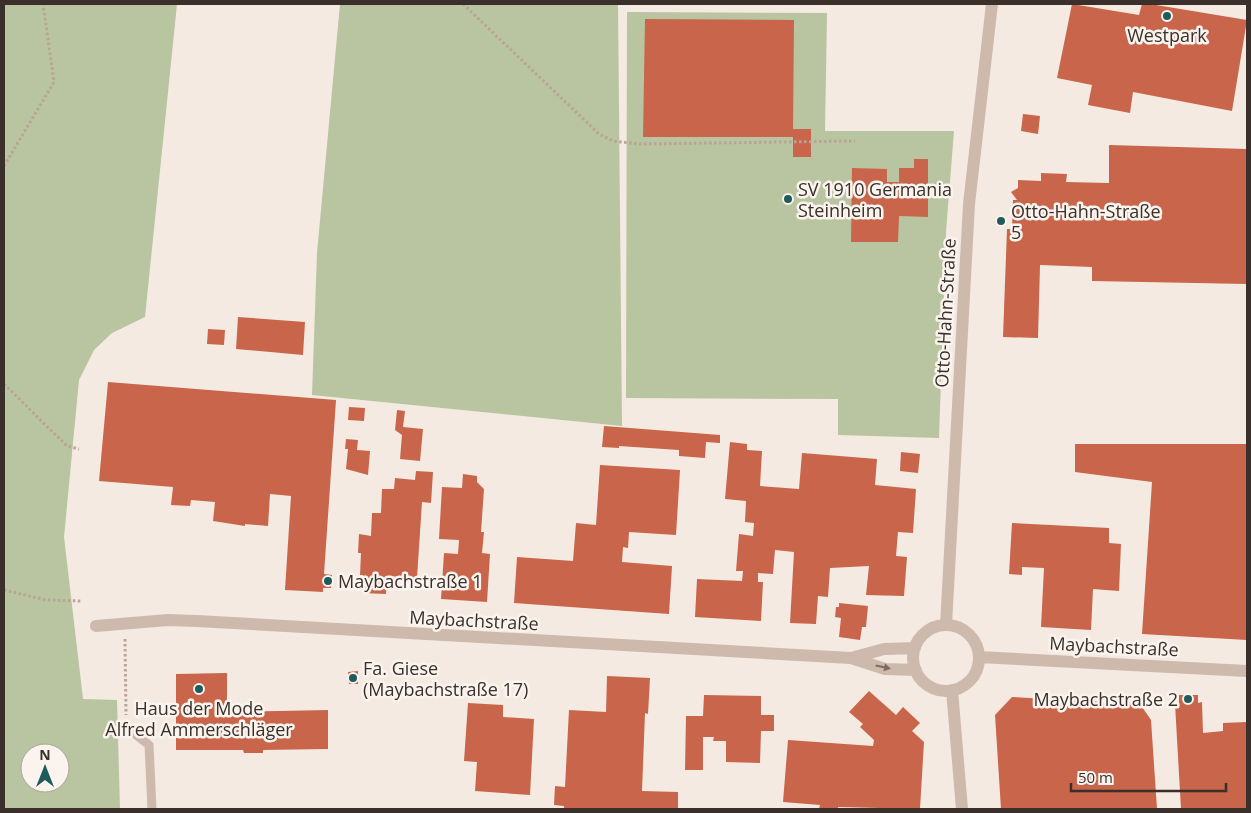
<svg xmlns="http://www.w3.org/2000/svg" width="1251" height="813" viewBox="0 0 1251 813" font-family="'Open Sans',sans-serif">
<style>
.green{fill:#b9c4a0;fill-rule:evenodd}
.building{fill:#c8654b}
.lines{fill:none;stroke-linecap:round;stroke-linejoin:round}
.path{stroke:#b9a496;stroke-width:3;stroke-dasharray:2.5 2.5;stroke-linecap:butt}
.lane{stroke:#cdbaac;stroke-width:9}
.street{stroke:#cdbaac;stroke-width:12}
.oneway{fill:#7d6e65}
.poi-dot{fill:#1f5b5d;stroke:#fbf4ee;stroke-width:2}
.labels{text-anchor:middle;dominant-baseline:central;stroke-width:5;stroke-linejoin:round;paint-order:stroke}
.poi-label{font-size:18px;fill:#3b2f2b;stroke:#fbf4ee;text-anchor:start}
.street-label{font-size:18px;fill:#3b2f2b;stroke:#fbf4ee}
</style>
<rect width="100%" height="100%" fill="#f4eae1"/>
<path class="green" d="M 4,4 L 177,4 L 145,317 L 112,333 L 94,350 L 79,380 L 64,537 L 83,699 L 117,700 L 120,809 L 4,809 ZM 30,753 L 60,753 L 60,783 L 30,783 Z
M 340,4 L 618,4 L 622,426 L 312,395 L 317,253 Z
M 627,12 L 827,13 L 825,131 L 954,131 L 946,232 L 939,438 L 838,435 L 838,399 L 626,398 Z"/>
<path class="building" d="M 1072,4 L 1139,15 L 1142,4 L 1150,4 L 1247,20 L 1232,111 L 1133,92 L 1130,113 L 1088,105 L 1092,85 L 1057,78 Z
M 645,19 L 794,20 L 793,129 L 811,129 L 811,157 L 793,157 L 793,137 L 643,137 Z
M 1023,114 L 1040,116 L 1038,134 L 1021,131 Z
M 1109,145 L 1247,149 L 1247,284 L 1092,281 L 1092,267 L 1040,265 L 1038,338 L 1003,337 L 1007,229 L 1012,229 L 1013,200 L 1017,200 L 1011,192 L 1018,188 L 1018,180 L 1041,181 L 1041,173 L 1067,174 L 1066,182 L 1109,183 Z
M 914,159 L 928,159 L 928,217 L 899,216 L 898,242 L 851,242 L 852,168 L 887,169 L 887,182 L 899,182 L 899,168 L 914,168 Z
M 998,216 L 1005,217 L 1004,225 L 997,225 Z
M 238,317 L 305,322 L 303,355 L 236,349 Z
M 208,329 L 225,330 L 224,345 L 207,344 Z
M 108,382 L 336,400 L 324,574 L 332,575 L 331,588 L 323,588 L 323,592 L 285,590 L 291,496 L 270,494 L 268,526 L 245,524 L 245,526 L 213,521 L 215,502 L 191,500 L 190,506 L 171,505 L 173,487 L 99,481 Z
M 349,407 L 365,408 L 364,421 L 348,420 Z
M 397,410 L 405,411 L 403,427 L 423,429 L 420,461 L 400,459 L 402,435 L 395,430 Z
M 604,426 L 720,435 L 720,443 L 706,442 L 705,458 L 679,456 L 679,450 L 619,446 L 619,448 L 602,447 Z
M 346,439 L 358,440 L 357,450 L 370,451 L 368,475 L 346,469 L 348,449 L 345,449 Z
M 730,442 L 747,444 L 747,450 L 762,451 L 760,486 L 799,489 L 802,453 L 877,459 L 875,485 L 916,489 L 913,533 L 898,532 L 896,556 L 907,557 L 904,596 L 866,595 L 869,566 L 830,568 L 828,597 L 818,596 L 816,624 L 790,623 L 794,552 L 775,550 L 773,574 L 758,573 L 758,582 L 763,582 L 761,621 L 695,617 L 697,579 L 742,581 L 743,571 L 736,571 L 739,534 L 753,536 L 754,523 L 745,522 L 746,501 L 725,499 Z
M 1075,444 L 1247,444 L 1247,640 L 1142,634 L 1152,482 L 1075,472 Z
M 901,452 L 920,454 L 918,473 L 900,471 Z
M 600,465 L 680,470 L 676,535 L 629,532 L 628,548 L 623,547 L 622,562 L 672,566 L 669,614 L 514,603 L 517,557 L 573,561 L 576,523 L 596,525 Z
M 416,471 L 433,472 L 431,503 L 422,502 L 417,578 L 387,576 L 386,594 L 362,593 L 363,575 L 360,575 L 361,553 L 358,553 L 359,534 L 371,536 L 372,513 L 381,513 L 382,489 L 394,489 L 395,478 L 415,480 Z
M 463,474 L 477,476 L 477,482 L 484,489 L 481,532 L 484,532 L 482,553 L 490,554 L 487,602 L 441,599 L 444,553 L 458,554 L 459,540 L 439,539 L 442,487 L 462,488 Z
M 1012,523 L 1109,528 L 1109,543 L 1121,544 L 1119,591 L 1093,589 L 1091,630 L 1041,627 L 1044,568 L 1022,567 L 1022,575 L 1009,574 Z
M 839,603 L 868,606 L 866,627 L 862,627 L 860,640 L 839,637 L 841,618 L 835,617 L 836,607 L 839,607 Z
M 358,671 L 358,684 L 349,684 L 348,672 Z
M 227,673 L 227,712 L 328,710 L 328,749 L 263,750 L 263,753 L 244,753 L 243,750 L 176,750 L 176,674 Z
M 607,676 L 650,678 L 648,714 L 645,713 L 642,791 L 678,792 L 678,809 L 564,809 L 564,806 L 554,805 L 555,786 L 565,787 L 569,710 L 606,712 Z
M 869,691 L 896,715 L 903,707 L 920,723 L 912,731 L 924,742 L 920,809 L 838,807 L 838,809 L 819,809 L 820,805 L 783,802 L 788,740 L 873,746 L 874,740 L 860,727 L 863,724 L 849,712 Z
M 704,695 L 761,696 L 761,715 L 774,715 L 774,731 L 761,731 L 760,763 L 726,762 L 726,741 L 713,741 L 714,737 L 703,737 L 703,770 L 685,770 L 686,716 L 703,716 Z
M 1179,695 L 1198,695 L 1198,703 L 1202,702 L 1203,733 L 1223,731 L 1223,723 L 1247,722 L 1247,809 L 1181,809 L 1175,704 L 1179,704 Z
M 1012,697 L 1140,704 L 1151,720 L 1157,809 L 1001,809 L 995,715 Z
M 468,703 L 503,705 L 503,717 L 534,719 L 530,795 L 475,791 L 477,762 L 464,761 Z"/>
<g class="lines">
<path class="path" d="M 463,4 L 599,134 L 613,141 L 638,144 L 855,141
M 4,166 L 54,82 L 43,4
M 4,384 L 67,446 L 79,449
M 4,590 L 46,600 L 82,601
M 125,639 L 126,715"/>
<path class="lane" d="M 126,727 L 149,745 L 152,809"/>
<path class="street" d="M 946,625 L 969,204 L 992,4
M913 658a33 33 0 1 1 66 0a33 33 0 1 1-66 0Z
M 96,626 L 168,620 L 197,621 L 851,658 L 885,669 L 916,670
M 979,657 L 1247,671
M 851,658 L 884,649 L 915,648
M 952,690 L 962,809"/>
</g>
<defs><path id="oneway-solid" d="M-6-.8H1V-3.2L6.5 0L1 3.2V.8H-6Z" transform="scale(1.25)"/></defs>
<use class="oneway" href="#oneway-solid" transform="translate(883 667) rotate(12)"/>
<g class="poi-dot">
<circle cx="1167" cy="16" r="5"/>
<circle cx="788" cy="199" r="5"/>
<circle cx="1001" cy="221" r="5"/>
<circle cx="328" cy="581" r="5"/>
<circle cx="353" cy="678" r="5"/>
<circle cx="199" cy="689" r="5"/>
<circle cx="1188" cy="699" r="5"/>
</g>
<g class="labels">
<g class="poi-label">
<text x="1167" y="35" text-anchor="middle">Westpark</text>
<text x="798" y="189">SV 1910 Germania<tspan x="798" dy="21">Steinheim</tspan></text>
<text x="1011" y="211">Otto-Hahn-Straße<tspan x="1011" dy="21">5</tspan></text>
<text x="338" y="581">Maybachstraße 1</text>
<text x="363" y="668">Fa. Giese<tspan x="363" dy="21">(Maybachstraße 17)</tspan></text>
<text x="1178" y="699" text-anchor="end">Maybachstraße 2</text>
<text x="199" y="708" text-anchor="middle">Haus der Mode<tspan x="199" dy="21">Alfred Ammerschläger</tspan></text>
</g>
<g class="street-label">
<text transform="translate(945 313) rotate(-87)">Otto-Hahn-Straße</text>
<text transform="translate(474 620) rotate(3)">Maybachstraße</text>
<text transform="translate(1114 646) rotate(3)">Maybachstraße</text>
</g>
</g>
<rect width="1251" height="813" fill="none" stroke="#3b2f2b" stroke-width="10"/>
<g transform="translate(45 768)"><circle r="24" fill="#fbf4ee" stroke="#aea5a0"/>
<path d="M0-4L9 19L0 12L-9 19Z" fill="#1f5b5d"/>
<text y="-8" font-size="14" font-weight="bold" text-anchor="middle" fill="#3b2f2b">N</text>
</g>
<path d="M1071 783v8h155v-8" fill="none" stroke="#3b2f2b" stroke-width="2.5"/>
<text x="1078" y="783" font-size="15" fill="#3b2f2b" stroke="#fbf4ee" stroke-width="4" paint-order="stroke">50 m</text>
</svg>
